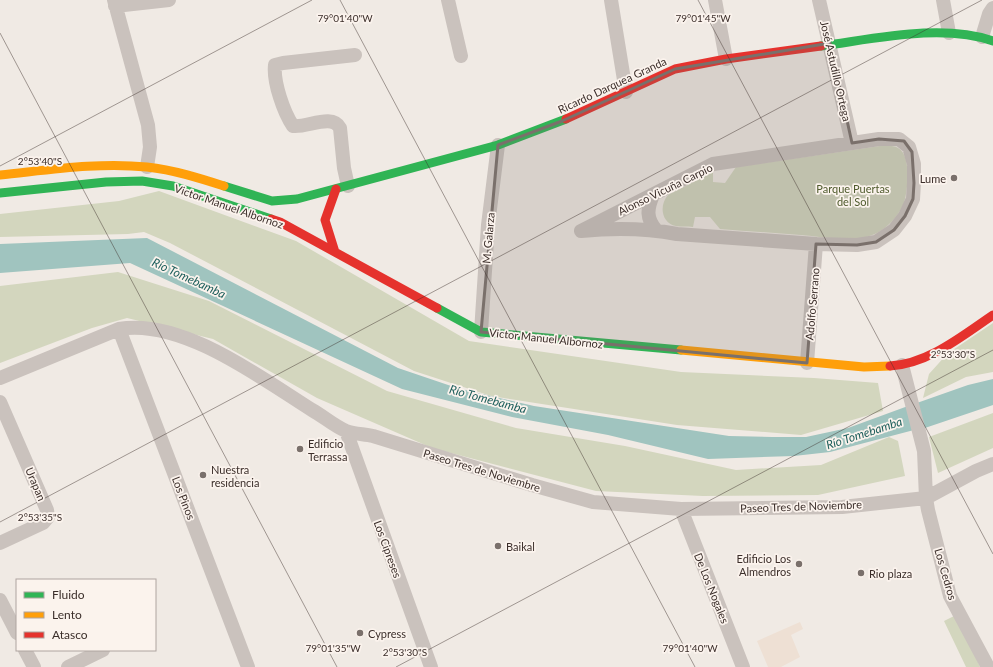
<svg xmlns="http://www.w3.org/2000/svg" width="993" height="667" viewBox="0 0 993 667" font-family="Lato,sans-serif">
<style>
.green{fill:#d3d6be}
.plaza{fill:#eee0d4}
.water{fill:#a0c4bf}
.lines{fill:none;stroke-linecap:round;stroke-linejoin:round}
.street{stroke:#cac2bd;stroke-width:14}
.fast{stroke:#30b455;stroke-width:9}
.slow{stroke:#ff9f0a;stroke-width:9}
.jam{stroke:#e5322d;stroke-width:9}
.marked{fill:#7a706b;fill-opacity:0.2;stroke:#7a706b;stroke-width:3;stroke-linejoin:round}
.ticks{fill:none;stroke:#3b2e2a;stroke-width:1;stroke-opacity:0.45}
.poi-dot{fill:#7a706b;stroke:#fbf3ed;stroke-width:1.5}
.labels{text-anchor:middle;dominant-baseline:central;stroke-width:3.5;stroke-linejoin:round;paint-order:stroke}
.street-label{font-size:11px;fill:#3b2e2a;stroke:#fbf3ed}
.poi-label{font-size:11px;fill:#3b2e2a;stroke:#fbf3ed;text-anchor:start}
.park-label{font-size:11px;fill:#4f5b2d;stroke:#fbf3ed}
.water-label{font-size:12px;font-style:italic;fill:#1e5f5c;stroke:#fbf3ed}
.ticks-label{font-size:10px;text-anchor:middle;fill:#3b2e2a;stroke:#fbf3ed;stroke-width:3.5;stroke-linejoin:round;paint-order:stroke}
</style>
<rect width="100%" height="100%" fill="#f0eae4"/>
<path class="green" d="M 880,146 C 886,146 893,145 898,148 C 911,155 908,186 905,199 C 902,212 889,227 877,233 C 855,244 825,237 801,235 C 774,233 747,231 720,229 L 710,217 L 695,217 L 693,227 C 688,226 681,227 676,226 C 661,223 659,205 668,195 L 713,172 L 713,182 L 725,183 L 736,167 Z
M 159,191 L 296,241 L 469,341 L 681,372 L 814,378 L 878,383 L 883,411 L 801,435 L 677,425 L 491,396 L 414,371 L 170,243 L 144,232 L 128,234 L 0,237 L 0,214 L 119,201 Z
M 118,272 L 209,301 L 387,391 L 516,428 L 625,446 L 736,470 L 821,465 L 889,437 L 898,441 L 905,476 L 818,495 L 703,496 L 596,491 L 432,448 L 317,398 L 213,339 L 127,318 L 92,328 L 0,363 L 0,286 Z
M 993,323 L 993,372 L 966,377 L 923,398 L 929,374 L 947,354 Z
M 993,413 L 993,448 L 938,473 L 929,437 Z
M 954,616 L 971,646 L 980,667 L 966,667 L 944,621 Z"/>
<path class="plaza" d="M 800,622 L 803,629 L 791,635 L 800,657 L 781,667 L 768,667 L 757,641 Z"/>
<path class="water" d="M 147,238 L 398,368 L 457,388 L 534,406 L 729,436 L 772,437 L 806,437 L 848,428 L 908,406 L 914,430 L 830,452 L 794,456 L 708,459 L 608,435 L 512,417 L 402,389 L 130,263 L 0,273 L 0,244 Z
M 993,379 L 993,405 L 919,430 L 914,404 L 968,385 Z"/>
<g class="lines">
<path class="street" d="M 114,0 L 148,125 L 150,147 L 147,167
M 448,0 L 461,56
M 611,0 L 626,92
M 715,0 L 726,59
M 819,0 L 852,143
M 943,0 L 949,33
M 115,6 L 169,0
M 982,37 L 989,14 L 993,8
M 879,139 L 899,139 L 909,147 L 914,164 L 914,183 L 913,199 L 905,216 L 894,230 L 876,242 L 857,245 L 816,244 L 677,234 C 645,228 613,228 581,231 L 713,164 Z
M 348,186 L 344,168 L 340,128 C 332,113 307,128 293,126 C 284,113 273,82 275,65 L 283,63 L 355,55
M 653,195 C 647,209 646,218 656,230
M 119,329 L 248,667
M 481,332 L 488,225 L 498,145
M 807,363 L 816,244
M 902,365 L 924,451 L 926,498 L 928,510 L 950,596 L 988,667
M 0,378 L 119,329 C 182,318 261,378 312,410 C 323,416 334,426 346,431 C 354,434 364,434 373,436 L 532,485 L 593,502 L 681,509 L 842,507 L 926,498 L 976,471 L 993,464
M 0,402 L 47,510 L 48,517 L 43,523 L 0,543
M 346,431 L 431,667
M 681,509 L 743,667
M 0,600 L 17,633
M 25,650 L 34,667
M 68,667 L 103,650"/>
<path class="fast" d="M 821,46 C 874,39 942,23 993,41
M 224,186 L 272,201 L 297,199 L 498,145 L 566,119
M 0,193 L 106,182 L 142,181 L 173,186 L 271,219
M 437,308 L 481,332 L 681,350"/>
<path class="slow" d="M 0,175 C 49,170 98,162 147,167 C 174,170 199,178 224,186
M 681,350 L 864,367 L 890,366"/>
<path class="jam" d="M 566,119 L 675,69 L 726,59 L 821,46
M 271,219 L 280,222 L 437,308
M 335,252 L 325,220 L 336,189
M 890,366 C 928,364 962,336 993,315"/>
</g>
<path class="marked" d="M 830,43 L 852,143 L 879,139 L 904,141 L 912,152 L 914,183 L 913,199 L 905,216 L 894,230 L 876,242 L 857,245 L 816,244 L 807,363 L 481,332 L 498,145 L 562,121 L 675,69 Z"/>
<path class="ticks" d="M 340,0 L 695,667M 698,0 L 993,554M 0,33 L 337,667M 0,166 L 312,0M 0,522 L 982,0M 396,667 L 993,350"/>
<g class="poi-dot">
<circle cx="954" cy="178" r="4"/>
<circle cx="300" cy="449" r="4"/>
<circle cx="203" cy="475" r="4"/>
<circle cx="498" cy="546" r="4"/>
<circle cx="799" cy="564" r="4"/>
<circle cx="861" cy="573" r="4"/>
<circle cx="360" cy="633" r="4"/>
</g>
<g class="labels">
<g class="street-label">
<text transform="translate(836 71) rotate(77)">José Astudillo Ortega</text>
<text transform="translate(612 85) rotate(-25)">Ricardo Darquea Granda</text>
<text transform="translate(665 189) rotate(-26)">Alonso Vicuña Carpio</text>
<text transform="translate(229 206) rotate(19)">Victor Manuel Albornoz</text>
<text transform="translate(488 238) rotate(-85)">M. Galarza</text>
<text transform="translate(812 304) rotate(-85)">Adolfo Serrano</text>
<text transform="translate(546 338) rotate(6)">Victor Manuel Albornoz</text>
<text transform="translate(482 470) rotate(17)">Paseo Tres de Noviembre</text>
<text transform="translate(36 484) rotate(67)">Urapan</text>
<text transform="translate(184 498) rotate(69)">Los Pinos</text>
<text transform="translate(801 506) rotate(-2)">Paseo Tres de Noviembre</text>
<text transform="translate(388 549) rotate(70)">Los Cipreses</text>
<text transform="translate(946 574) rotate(74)">Los Cedros</text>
<text transform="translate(712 588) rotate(68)">De Los Nogales</text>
</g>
<g class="poi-label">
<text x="946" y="178" text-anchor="end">Lume</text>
<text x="308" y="443">Edificio<tspan x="308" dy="13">Terrassa</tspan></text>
<text x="211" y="469">Nuestra<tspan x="211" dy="13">residencia</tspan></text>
<text x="506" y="546">Baikal</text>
<text x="791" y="558" text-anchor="end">Edificio Los<tspan x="791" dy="13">Almendros</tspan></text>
<text x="869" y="573">Rio plaza</text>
<text x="368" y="633">Cypress</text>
</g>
<g class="park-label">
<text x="853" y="188">Parque Puertas<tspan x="853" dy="13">del Sol</tspan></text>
</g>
<g class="water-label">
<text transform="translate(189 278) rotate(25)">Río Tomebamba</text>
<text transform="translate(488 399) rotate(15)">Río Tomebamba</text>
<text transform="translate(864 433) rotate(-18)">Río Tomebamba</text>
</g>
</g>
<g class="ticks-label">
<text x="345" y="22">79°01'40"W</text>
<text x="703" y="22">79°01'45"W</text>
<text x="40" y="165">2°53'40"S</text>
<text x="953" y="358">2°53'30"S</text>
<text x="40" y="521">2°53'35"S</text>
<text x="333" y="652">79°01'35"W</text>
<text x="690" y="652">79°01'40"W</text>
<text x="405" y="656">2°53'30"S</text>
</g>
<rect x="16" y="579" width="140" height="72" fill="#fbf3ed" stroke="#aea49f"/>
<rect x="24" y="592" width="20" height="6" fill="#30b455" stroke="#aea49f"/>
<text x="52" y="599" font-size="12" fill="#3b2e2a">Fluido</text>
<rect x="24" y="612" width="20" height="6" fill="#ff9f0a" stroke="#aea49f"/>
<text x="52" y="619" font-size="12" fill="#3b2e2a">Lento</text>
<rect x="24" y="632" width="20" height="6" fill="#e5322d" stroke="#aea49f"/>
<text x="52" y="639" font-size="12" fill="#3b2e2a">Atasco</text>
</svg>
